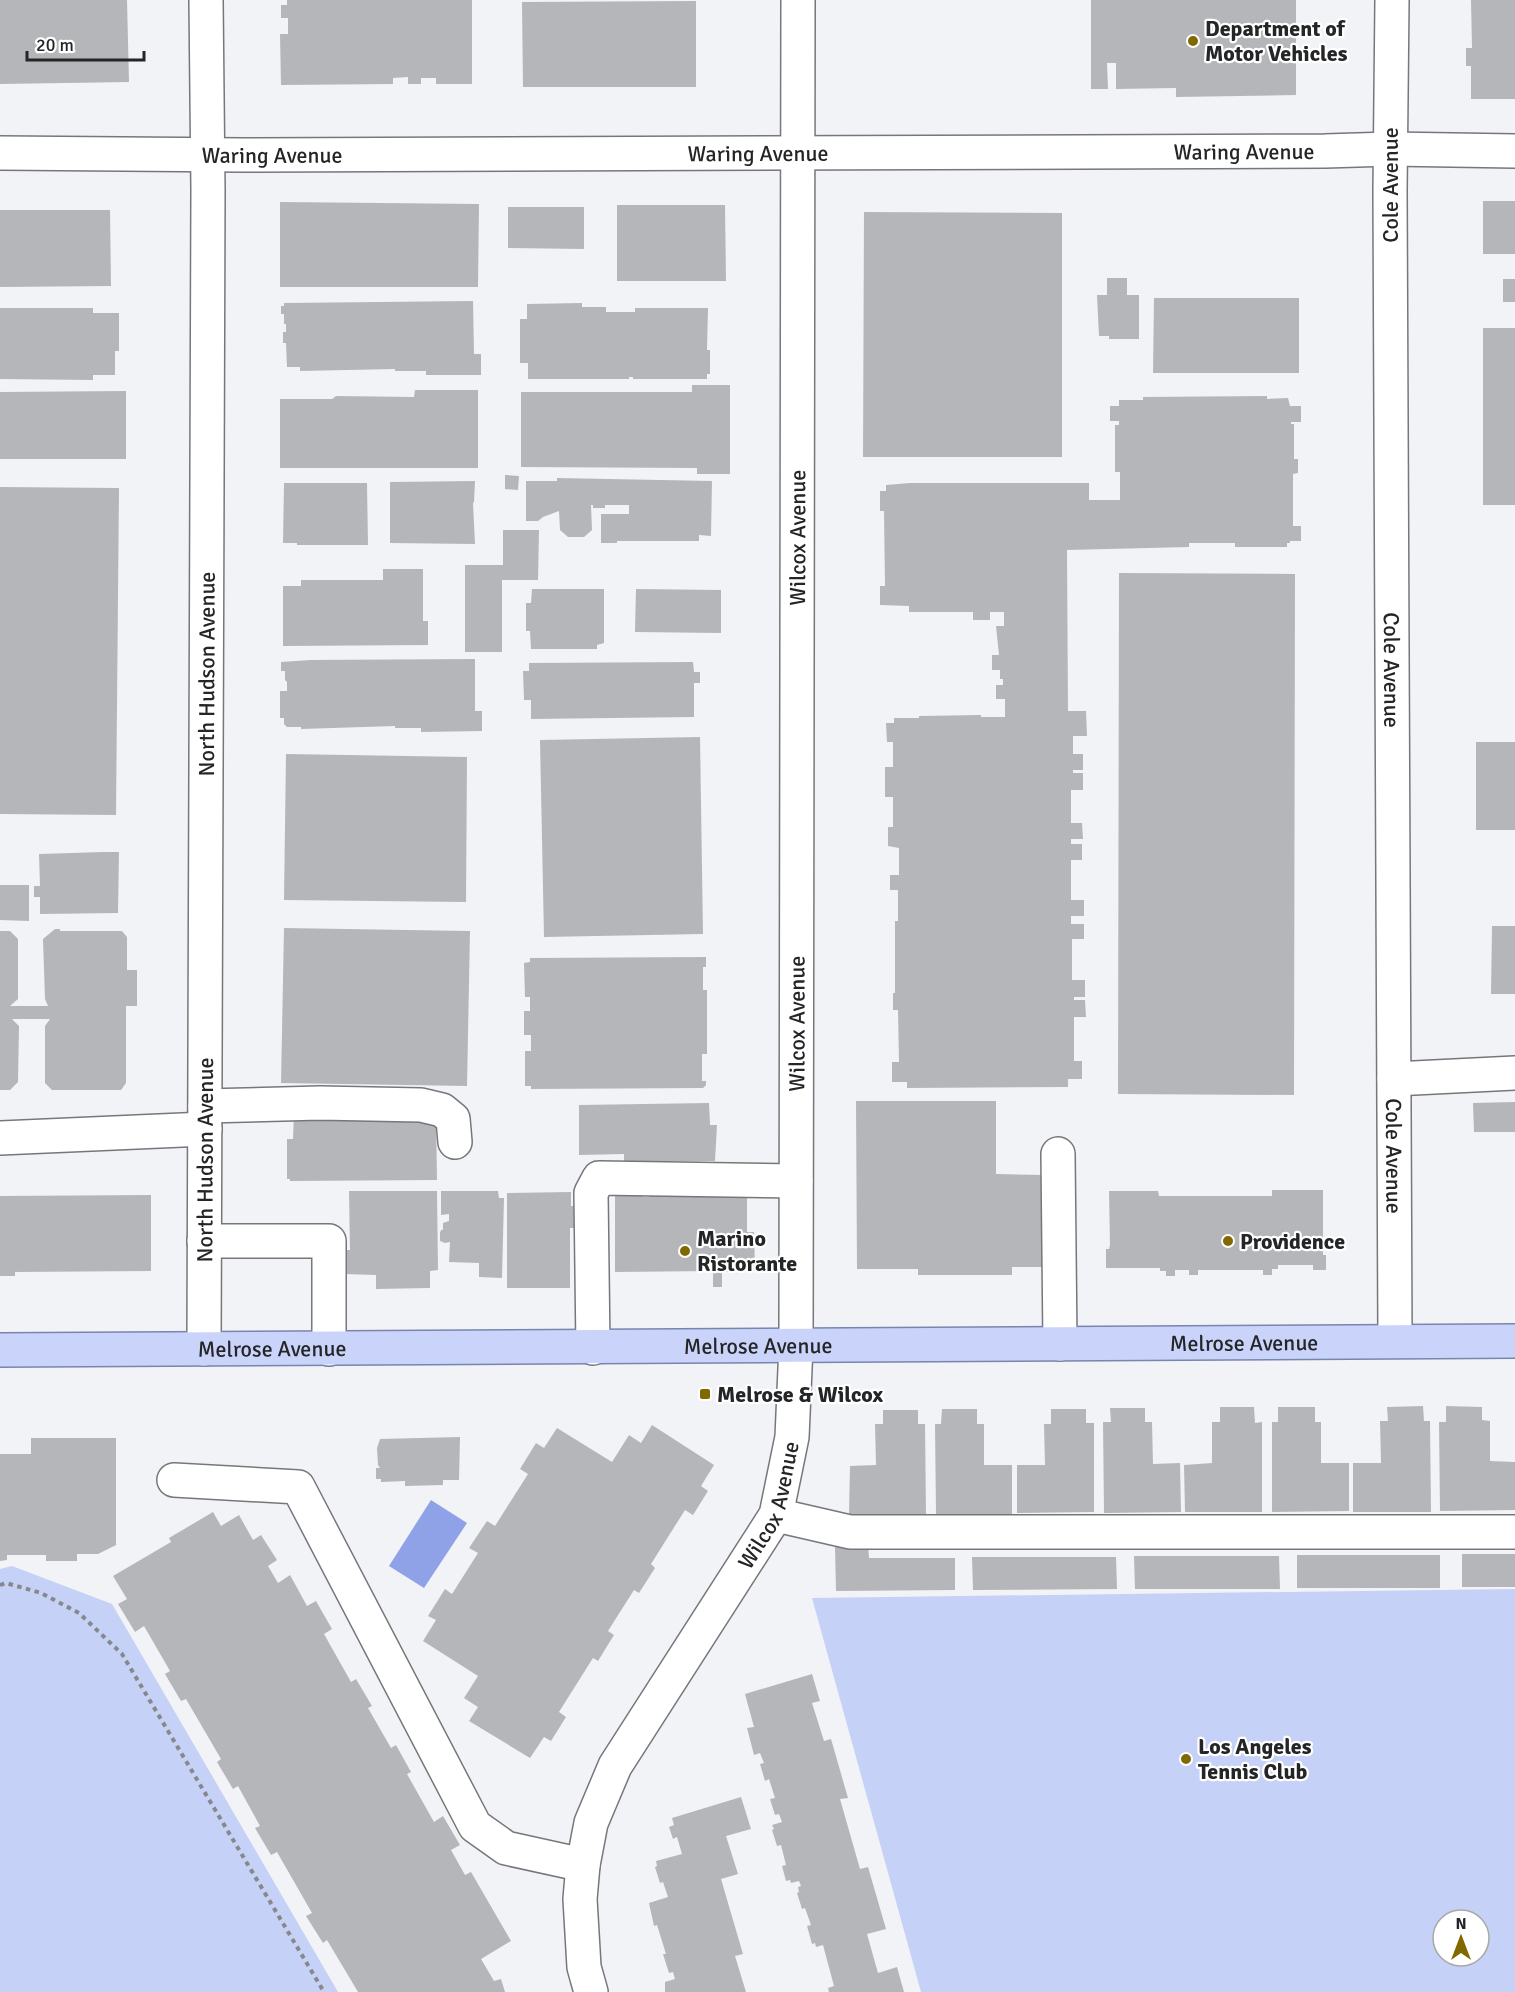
<svg xmlns="http://www.w3.org/2000/svg" width="1515" height="1992" viewBox="0 0 1515 1992" font-family="Signika,sans-serif">
<style>
.green{fill:#c5d1f6;fill-rule:evenodd}
.water{fill:#8fa2e7}
.building{fill:#b5b6ba}
.lines{fill:none;stroke-linecap:round;stroke-linejoin:round}
.minor-casing{stroke:#76777b;stroke-width:36}
.major-casing{stroke:#7885ad;stroke-width:36}
.path{stroke:#87888b;stroke-width:4;stroke-dasharray:4.5 4.5;stroke-linecap:butt}
.minor{stroke:#fff;stroke-width:33}
.major{stroke:#cad4fa;stroke-width:33}
.poi-dot{fill:#826800;stroke:#fff;stroke-width:2}
.labels{text-anchor:middle;dominant-baseline:central;stroke-width:4.5;stroke-linejoin:round;paint-order:stroke}
.poi-label{font-size:22px;font-weight:bold;fill:#242526;stroke:#fff;text-anchor:start}
.street-label{font-size:22px;fill:#242526;stroke:#fff}
</style>
<rect width="100%" height="100%" fill="#f1f3f7"/>
<path class="green" d="M 12,1566 L 112,1604 L 338,1992 L 0,1992 L 0,1569 Z
M 1515,1589 L 1515,1992 L 921,1992 L 812,1598 ZM 1443,1920 L 1479,1920 L 1479,1956 L 1443,1956 Z"/>
<path class="water" d="M 431,1500 L 467,1523 L 424,1588 L 389,1566 Z"/>
<path class="building" d="M 0,0 L 127,0 L 129,82 L 0,84 Z
M 287,0 L 472,0 L 472,84 L 436,84 L 436,78 L 421,78 L 421,84 L 408,84 L 408,77 L 393,78 L 393,84 L 281,85 L 280,34 L 288,34 L 288,18 L 281,18 L 281,5 L 287,5 Z
M 1091,0 L 1296,0 L 1296,95 L 1176,97 L 1176,88 L 1116,89 L 1116,63 L 1107,63 L 1108,89 L 1091,89 Z
M 1471,0 L 1515,0 L 1515,99 L 1471,99 L 1471,66 L 1466,66 L 1466,48 L 1472,48 Z
M 696,1 L 696,87 L 523,87 L 522,2 Z
M 1483,201 L 1515,201 L 1515,254 L 1483,254 Z
M 280,202 L 479,204 L 478,287 L 280,287 Z
M 617,205 L 725,205 L 726,281 L 617,281 Z
M 508,207 L 584,207 L 584,249 L 508,248 Z
M 0,210 L 110,210 L 111,286 L 0,287 Z
M 864,212 L 1062,213 L 1062,457 L 863,457 Z
M 1107,278 L 1127,278 L 1127,295 L 1139,295 L 1139,339 L 1109,339 L 1109,336 L 1099,336 L 1097,295 L 1107,295 Z
M 1503,279 L 1515,279 L 1515,302 L 1503,302 Z
M 1154,298 L 1299,298 L 1299,373 L 1153,373 Z
M 473,301 L 474,354 L 481,354 L 481,375 L 426,375 L 426,371 L 395,371 L 395,369 L 300,371 L 300,367 L 287,367 L 286,343 L 283,343 L 283,332 L 286,332 L 286,324 L 284,324 L 284,314 L 281,314 L 281,306 L 284,306 L 284,303 Z
M 582,303 L 582,307 L 606,307 L 606,312 L 635,312 L 635,308 L 708,308 L 707,350 L 710,350 L 710,374 L 707,374 L 707,379 L 633,379 L 633,377 L 629,377 L 629,379 L 528,379 L 528,363 L 520,363 L 520,319 L 527,319 L 527,304 Z
M 0,308 L 93,308 L 93,313 L 119,313 L 119,351 L 115,351 L 115,375 L 93,375 L 93,380 L 0,379 Z
M 1483,328 L 1515,328 L 1515,505 L 1483,505 Z
M 692,385 L 730,385 L 730,474 L 697,474 L 697,468 L 521,467 L 521,392 L 692,392 Z
M 415,390 L 478,390 L 478,468 L 280,468 L 280,399 L 332,399 L 336,396 L 414,397 Z
M 126,391 L 126,459 L 0,459 L 0,392 Z
M 1267,396 L 1267,399 L 1288,398 L 1290,406 L 1301,406 L 1301,422 L 1291,422 L 1291,424 L 1294,424 L 1294,459 L 1298,459 L 1298,473 L 1293,474 L 1293,526 L 1301,526 L 1301,541 L 1290,541 L 1290,543 L 1287,543 L 1287,547 L 1235,547 L 1235,543 L 1189,543 L 1189,547 L 1067,550 L 1068,711 L 1086,711 L 1087,736 L 1073,736 L 1073,754 L 1083,754 L 1083,770 L 1073,770 L 1073,773 L 1083,773 L 1083,790 L 1071,790 L 1071,823 L 1082,823 L 1083,839 L 1071,839 L 1071,844 L 1082,844 L 1082,860 L 1071,860 L 1071,900 L 1084,900 L 1084,916 L 1071,916 L 1071,924 L 1084,924 L 1084,939 L 1072,939 L 1072,980 L 1085,980 L 1085,997 L 1074,997 L 1074,1000 L 1085,1000 L 1086,1017 L 1074,1017 L 1074,1061 L 1082,1061 L 1082,1079 L 1068,1079 L 1068,1087 L 907,1088 L 907,1082 L 892,1082 L 892,1062 L 899,1062 L 898,1010 L 893,1010 L 893,993 L 895,993 L 895,921 L 898,921 L 898,890 L 890,890 L 890,875 L 899,875 L 899,848 L 888,846 L 888,827 L 893,827 L 893,797 L 885,797 L 885,767 L 893,767 L 893,742 L 887,742 L 886,723 L 894,723 L 894,718 L 919,718 L 919,716 L 981,715 L 981,717 L 1005,717 L 1005,699 L 996,699 L 996,685 L 1003,685 L 1003,679 L 1000,679 L 1000,670 L 992,670 L 992,655 L 999,655 L 996,626 L 1004,626 L 1004,612 L 990,612 L 990,620 L 973,620 L 973,612 L 909,612 L 909,606 L 880,605 L 880,586 L 885,586 L 884,511 L 880,511 L 880,491 L 886,491 L 886,485 L 910,483 L 1089,483 L 1089,500 L 1120,500 L 1120,472 L 1115,472 L 1115,425 L 1119,425 L 1119,421 L 1110,421 L 1110,406 L 1119,406 L 1119,400 L 1143,400 L 1143,397 Z
M 505,475 L 519,476 L 518,490 L 505,489 Z
M 557,478 L 712,481 L 711,536 L 699,535 L 699,541 L 617,541 L 617,543 L 601,543 L 601,514 L 629,514 L 629,505 L 605,505 L 605,508 L 593,508 L 593,505 L 591,505 L 592,530 L 584,537 L 568,537 L 560,530 L 559,511 L 543,517 L 538,521 L 526,521 L 526,481 L 557,481 Z
M 475,481 L 474,502 L 473,503 L 475,544 L 390,543 L 390,482 Z
M 284,483 L 367,483 L 368,545 L 297,545 L 297,543 L 283,543 Z
M 0,487 L 119,488 L 116,815 L 0,814 Z
M 503,530 L 539,530 L 538,580 L 502,580 L 502,652 L 465,652 L 465,565 L 503,565 Z
M 383,569 L 423,569 L 423,621 L 428,621 L 428,645 L 283,646 L 283,586 L 301,586 L 301,580 L 383,580 Z
M 1119,573 L 1295,574 L 1294,1095 L 1118,1094 Z
M 532,589 L 604,589 L 604,643 L 597,645 L 597,649 L 531,649 L 530,631 L 526,631 L 526,603 L 531,603 Z
M 636,589 L 721,590 L 721,633 L 635,632 Z
M 475,659 L 475,711 L 482,711 L 482,731 L 421,732 L 421,728 L 395,728 L 395,726 L 301,729 L 301,727 L 287,727 L 284,724 L 284,718 L 280,718 L 280,691 L 287,691 L 287,682 L 285,680 L 285,671 L 281,671 L 281,662 L 310,660 Z
M 693,662 L 694,672 L 700,672 L 700,683 L 694,683 L 694,717 L 531,719 L 531,700 L 524,700 L 523,671 L 529,671 L 529,663 Z
M 700,737 L 703,934 L 544,937 L 540,740 Z
M 1476,742 L 1515,742 L 1515,830 L 1476,830 Z
M 286,754 L 467,757 L 466,902 L 284,900 Z
M 103,852 L 119,852 L 118,913 L 40,914 L 40,897 L 34,897 L 34,886 L 40,886 L 39,854 Z
M 0,885 L 29,885 L 29,921 L 0,920 Z
M 1492,926 L 1515,926 L 1515,994 L 1491,994 Z
M 284,928 L 470,931 L 467,1086 L 281,1083 Z
M 55,929 L 60,929 L 60,931 L 122,931 L 127,937 L 127,970 L 137,970 L 137,1006 L 126,1006 L 126,1083 L 121,1090 L 52,1090 L 45,1083 L 45,1026 L 50,1019 L 12,1019 L 19,1026 L 18,1082 L 10,1090 L 0,1090 L 0,931 L 10,931 L 18,939 L 18,999 L 10,1006 L 48,1006 L 45,999 L 43,939 Z
M 706,957 L 706,967 L 703,967 L 703,990 L 707,990 L 707,1054 L 702,1054 L 702,1081 L 706,1081 L 706,1085 L 703,1088 L 531,1089 L 531,1086 L 525,1086 L 525,1051 L 531,1051 L 531,1035 L 524,1035 L 524,1011 L 530,1011 L 530,997 L 525,997 L 524,963 L 530,962 L 530,958 Z
M 856,1101 L 996,1101 L 996,1174 L 1044,1175 L 1044,1267 L 1012,1267 L 1012,1275 L 918,1275 L 918,1269 L 857,1269 Z
M 1515,1102 L 1515,1132 L 1474,1132 L 1473,1103 Z
M 709,1103 L 710,1125 L 717,1125 L 715,1161 L 624,1162 L 624,1154 L 579,1155 L 579,1105 Z
M 294,1114 L 436,1118 L 437,1180 L 290,1181 L 290,1179 L 287,1179 L 287,1139 L 293,1139 Z
M 1272,1190 L 1323,1190 L 1323,1255 L 1326,1255 L 1326,1270 L 1313,1270 L 1313,1265 L 1278,1265 L 1278,1269 L 1272,1269 L 1272,1275 L 1263,1275 L 1263,1270 L 1198,1270 L 1198,1275 L 1189,1275 L 1189,1270 L 1175,1270 L 1175,1276 L 1166,1276 L 1166,1271 L 1160,1271 L 1160,1268 L 1106,1268 L 1106,1249 L 1109,1249 L 1110,1245 L 1109,1191 L 1158,1191 L 1159,1196 L 1272,1196 Z
M 349,1191 L 437,1191 L 438,1270 L 430,1271 L 430,1288 L 376,1289 L 376,1275 L 344,1274 L 344,1250 L 350,1250 Z
M 441,1191 L 498,1191 L 499,1198 L 504,1198 L 502,1278 L 479,1277 L 479,1263 L 449,1262 L 450,1242 L 445,1243 L 440,1241 L 440,1233 L 441,1230 L 443,1230 L 443,1223 L 449,1221 L 449,1214 L 441,1215 Z
M 616,1191 L 631,1191 L 632,1196 L 639,1196 L 639,1191 L 643,1191 L 643,1197 L 650,1197 L 649,1191 L 704,1191 L 704,1197 L 747,1196 L 747,1232 L 754,1232 L 755,1270 L 752,1272 L 722,1272 L 722,1287 L 713,1287 L 713,1271 L 615,1272 L 615,1196 L 617,1196 Z
M 571,1192 L 571,1206 L 574,1206 L 574,1228 L 570,1228 L 570,1288 L 507,1288 L 507,1193 Z
M 151,1195 L 151,1271 L 15,1272 L 15,1276 L 0,1276 L 0,1196 Z
M 1423,1406 L 1424,1421 L 1430,1421 L 1431,1512 L 1353,1512 L 1353,1463 L 1381,1463 L 1380,1421 L 1388,1421 L 1387,1407 Z
M 1446,1406 L 1482,1407 L 1482,1420 L 1490,1421 L 1490,1461 L 1515,1462 L 1515,1510 L 1440,1511 L 1439,1422 L 1446,1422 Z
M 1220,1407 L 1254,1407 L 1255,1423 L 1262,1422 L 1262,1512 L 1185,1512 L 1184,1465 L 1212,1463 L 1212,1422 L 1220,1422 Z
M 1278,1407 L 1315,1407 L 1315,1422 L 1321,1422 L 1321,1463 L 1349,1463 L 1349,1511 L 1272,1512 L 1272,1422 L 1278,1422 Z
M 1110,1408 L 1145,1408 L 1145,1422 L 1152,1422 L 1153,1464 L 1180,1463 L 1181,1512 L 1104,1513 L 1103,1422 L 1111,1422 Z
M 942,1409 L 977,1409 L 977,1424 L 984,1424 L 984,1465 L 1012,1465 L 1012,1514 L 936,1514 L 935,1424 L 941,1424 Z
M 1051,1409 L 1086,1409 L 1086,1423 L 1094,1423 L 1094,1512 L 1017,1513 L 1017,1465 L 1045,1465 L 1044,1424 L 1051,1424 Z
M 883,1410 L 918,1410 L 918,1424 L 925,1424 L 926,1514 L 849,1514 L 850,1466 L 876,1465 L 875,1424 L 883,1424 Z
M 652,1425 L 714,1465 L 701,1486 L 708,1491 L 693,1515 L 685,1510 L 651,1564 L 655,1568 L 639,1593 L 634,1590 L 608,1631 L 614,1635 L 598,1661 L 593,1658 L 559,1712 L 566,1717 L 551,1741 L 544,1737 L 530,1758 L 469,1721 L 478,1707 L 464,1698 L 478,1676 L 423,1641 L 436,1620 L 428,1616 L 445,1589 L 452,1594 L 478,1553 L 469,1548 L 487,1521 L 495,1526 L 528,1474 L 520,1469 L 536,1443 L 544,1448 L 557,1428 L 612,1462 L 629,1435 L 641,1443 Z
M 460,1437 L 459,1480 L 443,1480 L 443,1485 L 405,1486 L 405,1481 L 381,1482 L 381,1479 L 376,1479 L 376,1468 L 380,1468 L 378,1465 L 377,1448 L 380,1439 Z
M 31,1438 L 116,1438 L 116,1545 L 98,1554 L 77,1554 L 77,1561 L 46,1561 L 46,1555 L 7,1555 L 7,1560 L 0,1561 L 0,1454 L 31,1454 Z
M 213,1512 L 221,1526 L 239,1515 L 253,1540 L 261,1535 L 277,1560 L 268,1566 L 278,1583 L 290,1575 L 307,1606 L 316,1601 L 332,1629 L 324,1634 L 351,1682 L 356,1679 L 372,1706 L 368,1708 L 391,1748 L 396,1745 L 411,1772 L 407,1774 L 434,1822 L 443,1816 L 460,1845 L 451,1850 L 465,1875 L 471,1872 L 511,1941 L 481,1959 L 494,1981 L 501,1979 L 505,1992 L 358,1992 L 327,1940 L 323,1943 L 306,1916 L 312,1913 L 277,1852 L 271,1855 L 255,1828 L 260,1826 L 238,1786 L 233,1789 L 217,1762 L 221,1759 L 186,1699 L 181,1701 L 165,1674 L 170,1671 L 144,1626 L 135,1632 L 118,1604 L 127,1599 L 113,1576 L 171,1542 L 169,1538 Z
M 868,1545 L 869,1558 L 955,1558 L 955,1590 L 836,1591 L 835,1546 Z
M 1462,1554 L 1515,1554 L 1515,1587 L 1462,1587 Z
M 1297,1555 L 1440,1555 L 1440,1588 L 1297,1588 Z
M 1134,1556 L 1279,1556 L 1280,1589 L 1135,1589 Z
M 972,1557 L 1116,1557 L 1117,1589 L 973,1590 Z
M 812,1674 L 820,1701 L 812,1703 L 824,1741 L 831,1739 L 848,1798 L 840,1799 L 860,1869 L 868,1867 L 886,1929 L 867,1934 L 878,1973 L 897,1967 L 904,1992 L 829,1992 L 828,1988 L 834,1986 L 823,1945 L 816,1947 L 815,1943 L 812,1944 L 807,1926 L 811,1925 L 805,1908 L 802,1909 L 797,1893 L 799,1892 L 798,1887 L 801,1886 L 799,1881 L 791,1883 L 790,1880 L 786,1881 L 782,1866 L 786,1865 L 781,1845 L 777,1846 L 772,1830 L 774,1829 L 772,1825 L 782,1822 L 779,1814 L 775,1815 L 770,1799 L 775,1798 L 769,1779 L 765,1781 L 760,1764 L 764,1763 L 760,1753 L 754,1755 L 747,1728 L 754,1727 L 745,1694 Z
M 741,1797 L 751,1829 L 726,1836 L 738,1874 L 721,1879 L 743,1954 L 735,1956 L 746,1992 L 665,1992 L 665,1982 L 675,1979 L 673,1972 L 669,1973 L 663,1954 L 666,1954 L 657,1925 L 654,1926 L 649,1903 L 668,1897 L 663,1882 L 660,1883 L 655,1867 L 657,1866 L 656,1861 L 682,1854 L 677,1837 L 673,1839 L 669,1827 L 674,1825 L 672,1818 Z"/>
<g class="lines">
<defs>
<g id="minor">
<path id="s1" d="M 1392,0 L 1390,191 L 1395,1341"/>
<path id="s2" d="M 0,153 L 243,155 L 1325,151 L 1390,149 L 1515,151"/>
<path d="M 1394,1079 L 1515,1073"/>
<path d="M 205,1106 L 320,1103 L 421,1105 L 442,1110 L 453,1119 L 455,1142"/>
<path d="M 0,1138 L 205,1129"/>
<path d="M 1058,1154 L 1060,1344"/>
<path d="M 204,1241 L 329,1241 L 329,1349"/>
<path d="M 593,1348 L 591,1193 L 599,1178 L 796,1181"/>
<path id="s3" d="M 204,1349 L 208,190 L 206,0"/>
<path d="M 174,1480 L 298,1487 L 475,1826 L 506,1848 L 583,1865"/>
<path d="M 776,1515 L 850,1532 L 1515,1532"/>
<path id="s4" d="M 591,1992 L 584,1967 L 580,1899 L 583,1865 L 591,1823 L 615,1766 L 776,1515 L 792,1437 L 796,1346 L 798,0"/>
</g>
<g id="major">
<path id="s5" d="M 0,1350 L 1515,1341"/>
</g>
</defs>
<use href="#minor" class="minor-casing"/>
<use href="#major" class="major-casing"/>
<path class="path" d="M 0,1585 L 6,1583 L 41,1593 L 79,1613 L 122,1654 L 324,1992"/>
<use href="#minor" class="minor"/>
<use href="#major" class="major"/>
</g>
<g class="poi-dot">
<circle cx="1193" cy="41" r="6"/>
<circle cx="1228" cy="1241" r="6"/>
<circle cx="685" cy="1251" r="6"/>
<rect x="699" y="1388" width="12" height="12" rx="3"/>
<circle cx="1186" cy="1759" r="6"/>
</g>
<g class="labels">
<g class="poi-label">
<text x="1205" y="28">Department of<tspan x="1205" dy="25">Motor Vehicles</tspan></text>
<text x="697" y="1238">Marino<tspan x="697" dy="25">Ristorante</tspan></text>
<text x="1240" y="1241">Providence</text>
<text x="717" y="1394">Melrose &amp; Wilcox</text>
<text x="1198" y="1746">Los Angeles<tspan x="1198" dy="25">Tennis Club</tspan></text>
</g>
<g class="street-label">
<text stroke="none"><textPath href="#s2" startOffset="1244">Waring Avenue</textPath></text>
<text stroke="none"><textPath href="#s2" startOffset="758">Waring Avenue</textPath></text>
<text stroke="none"><textPath href="#s2" startOffset="272">Waring Avenue</textPath></text>
<text transform="translate(1390 185) rotate(-90)">Cole Avenue</text>
<text stroke="none"><textPath href="#s4" startOffset="1510">Wilcox Avenue</textPath></text>
<text stroke="none"><textPath href="#s1" startOffset="670">Cole Avenue</textPath></text>
<text stroke="none"><textPath href="#s3" startOffset="675">North Hudson Avenue</textPath></text>
<text stroke="none"><textPath href="#s4" startOffset="1024">Wilcox Avenue</textPath></text>
<text stroke="none"><textPath href="#s1" startOffset="1156">Cole Avenue</textPath></text>
<text stroke="none"><textPath href="#s3" startOffset="189">North Hudson Avenue</textPath></text>
<text stroke="none"><textPath href="#s5" startOffset="1244">Melrose Avenue</textPath></text>
<text stroke="none"><textPath href="#s5" startOffset="758">Melrose Avenue</textPath></text>
<text stroke="none"><textPath href="#s5" startOffset="272">Melrose Avenue</textPath></text>
<text stroke="none"><textPath href="#s4" startOffset="538">Wilcox Avenue</textPath></text>
</g>
</g>
<g transform="translate(1461 1938)"><circle r="28" fill="#ffffff" stroke="#a7a8a8" stroke-width="1.5"/>
<path d="M0-4.5L10 22L0 15L-10 22Z" fill="#826800"/>
<text y="-9" font-size="16" font-weight="bold" text-anchor="middle" fill="#242526">N</text>
</g>
<path d="M27 51v9h117v-9" fill="none" stroke="#242526" stroke-width="3"/>
<text x="36" y="51" font-size="18" fill="#242526" stroke="#ffffff" stroke-width="4.5" paint-order="stroke">20 m</text>
</svg>
